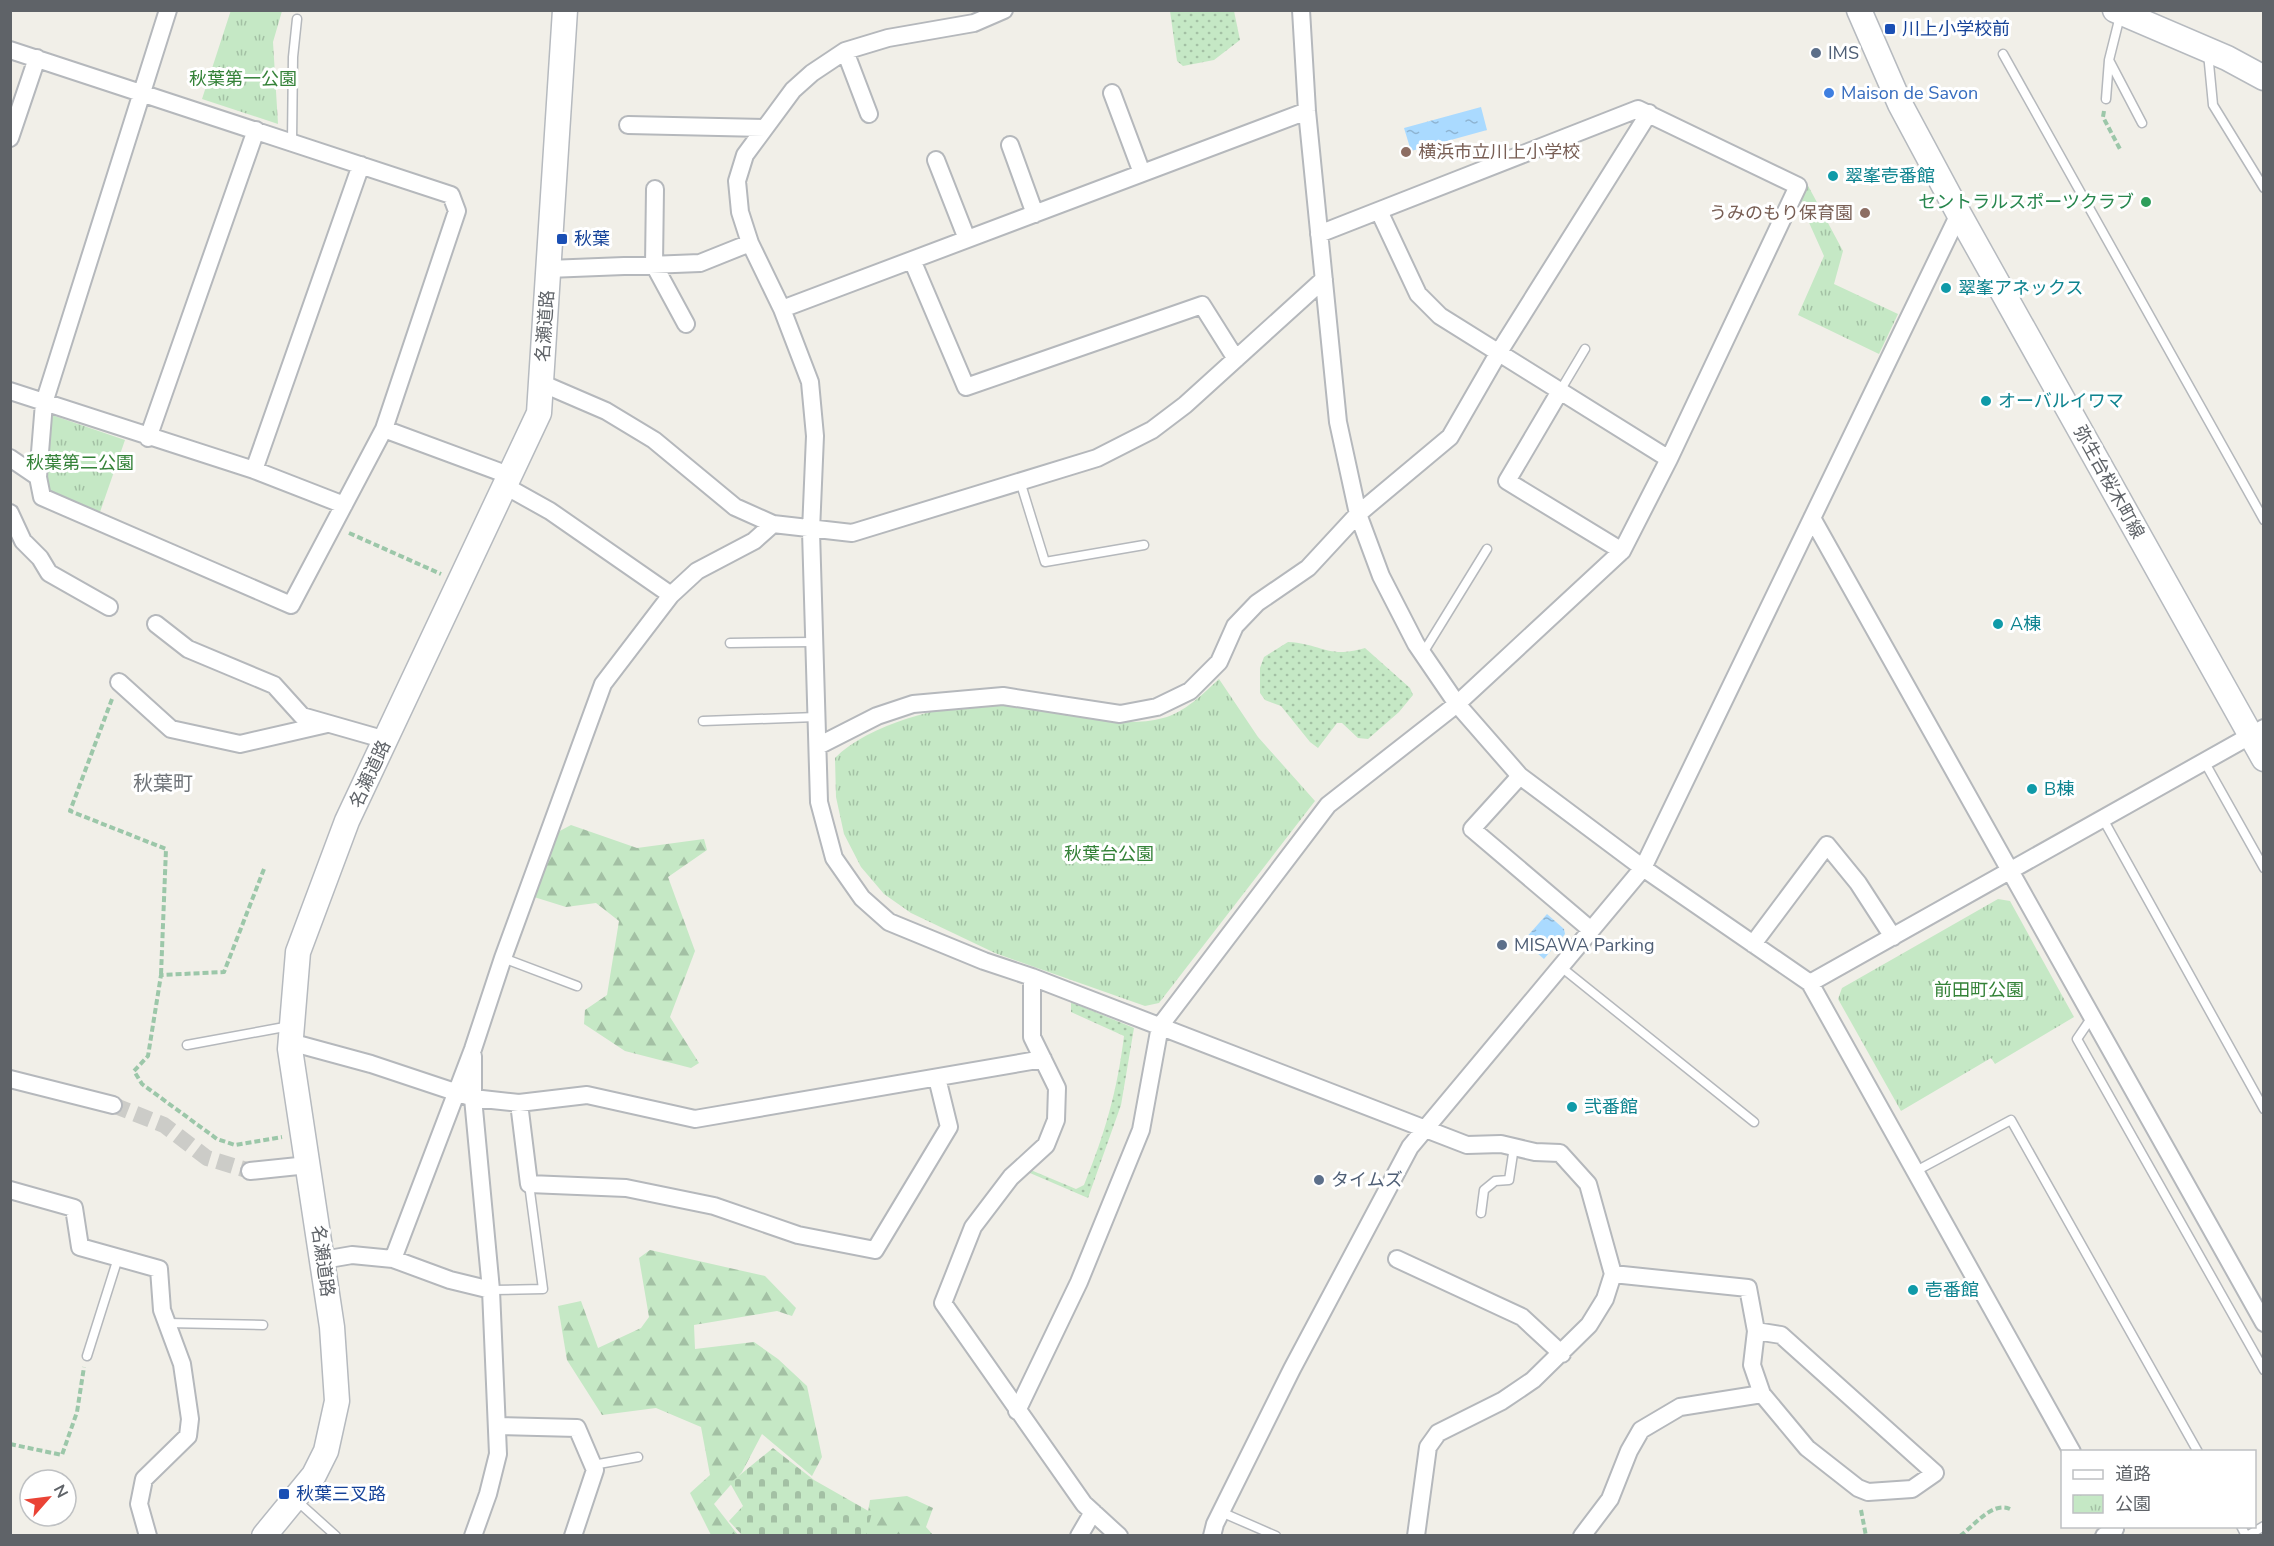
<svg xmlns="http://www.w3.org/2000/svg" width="2274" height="1546" viewBox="0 0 2274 1546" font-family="'Nunito Sans','Noto Sans JP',sans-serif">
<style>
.grass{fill:url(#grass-dots)}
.forest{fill:url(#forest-firs)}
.cemetery{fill:url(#cemetery-stones)}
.park{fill:url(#park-tufts)}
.water{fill:url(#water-ripples)}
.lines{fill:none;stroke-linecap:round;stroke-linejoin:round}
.street-tunnel{stroke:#ccccc8;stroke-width:16;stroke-dasharray:16 8;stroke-linecap:butt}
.lane-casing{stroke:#b5b8bc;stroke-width:11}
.street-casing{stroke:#b5b8bc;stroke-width:20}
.secondary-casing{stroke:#b6babf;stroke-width:27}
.path{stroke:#9cc7a9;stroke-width:4;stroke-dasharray:6 3;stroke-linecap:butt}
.lane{stroke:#fff;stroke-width:8}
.street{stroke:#fff;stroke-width:16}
.secondary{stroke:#fff;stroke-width:24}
.transit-dot{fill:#1a4fb4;stroke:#fff;stroke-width:2}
.service-dot{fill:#5c6f8a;stroke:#fff;stroke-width:2}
.shop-dot{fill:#3f7fe0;stroke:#fff;stroke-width:2}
.education-dot{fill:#8d6e63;stroke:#fff;stroke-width:2}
.culture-dot{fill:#0f9aa8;stroke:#fff;stroke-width:2}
.leisure-dot{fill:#2e9e5b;stroke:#fff;stroke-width:2}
.labels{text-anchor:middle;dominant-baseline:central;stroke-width:6;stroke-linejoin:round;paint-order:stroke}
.transit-label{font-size:18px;fill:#164399;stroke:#fff;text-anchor:start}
.service-label{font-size:18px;fill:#4e5e75;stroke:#fff;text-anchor:start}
.park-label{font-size:18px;fill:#348238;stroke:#fff}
.shop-label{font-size:18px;fill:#366cbe;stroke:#fff;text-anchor:start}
.education-label{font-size:18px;fill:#785e54;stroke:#fff;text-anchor:start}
.culture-label{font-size:18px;fill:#0d838f;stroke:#fff;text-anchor:start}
.leisure-label{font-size:18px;fill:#27864d;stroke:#fff;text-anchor:end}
.street-label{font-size:18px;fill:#5f6368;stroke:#fff}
.neighbourhood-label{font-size:20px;fill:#70757a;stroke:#fff}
</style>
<defs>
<pattern id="grass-dots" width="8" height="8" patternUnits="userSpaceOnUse" patternTransform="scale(1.5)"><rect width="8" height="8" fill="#c5e8c5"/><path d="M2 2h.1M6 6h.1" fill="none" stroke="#a3c0a4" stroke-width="1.8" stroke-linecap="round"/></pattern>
<pattern id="forest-firs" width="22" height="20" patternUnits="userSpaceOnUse" patternTransform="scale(1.5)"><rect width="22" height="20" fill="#c5e8c5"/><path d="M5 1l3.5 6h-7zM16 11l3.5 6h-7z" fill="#a3c0a4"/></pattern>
<pattern id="cemetery-stones" width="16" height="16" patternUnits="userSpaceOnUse" patternTransform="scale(1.5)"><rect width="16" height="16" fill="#c5e8c5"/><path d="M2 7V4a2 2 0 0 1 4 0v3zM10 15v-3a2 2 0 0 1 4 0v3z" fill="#a3c0a4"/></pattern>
<pattern id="park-tufts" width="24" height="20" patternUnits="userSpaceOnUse" patternTransform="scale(1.5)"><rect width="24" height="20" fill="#c5e8c5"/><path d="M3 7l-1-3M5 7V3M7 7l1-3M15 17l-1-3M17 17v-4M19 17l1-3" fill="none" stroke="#a3c0a4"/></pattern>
<pattern id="water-ripples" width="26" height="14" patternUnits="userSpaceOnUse" patternTransform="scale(1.5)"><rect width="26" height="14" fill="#aadaff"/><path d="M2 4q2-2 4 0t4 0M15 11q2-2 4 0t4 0" fill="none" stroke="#8eb4d2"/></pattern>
</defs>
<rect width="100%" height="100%" fill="#f1efe8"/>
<path class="grass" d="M 1170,11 L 1234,11 L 1240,40 L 1214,60 L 1183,66 L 1177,61 Z
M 1288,642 C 1323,644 1328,659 1365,648 L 1410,688 L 1413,695 L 1399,712 L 1368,739 L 1358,738 L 1342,723 L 1337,723 L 1318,748 L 1310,742 L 1281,706 L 1265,700 L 1260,693 L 1260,668 L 1264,657 Z
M 1071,1002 L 1134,1028 L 1121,1105 L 1088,1198 L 1023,1170 L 1026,1168 L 1076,1189 L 1084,1185 C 1105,1133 1117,1092 1124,1036 L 1071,1012 Z"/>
<path class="forest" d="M 571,825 L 637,848 L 704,839 L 707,850 L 668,877 L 695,951 L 670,1017 L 699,1063 L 691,1068 L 625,1051 L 584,1024 L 585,1010 L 607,995 L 619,921 L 596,903 L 566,907 L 534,897 L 556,833 Z
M 650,1250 L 765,1276 L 796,1308 L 792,1316 L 777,1311 L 694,1325 L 695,1349 L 754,1342 L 778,1359 L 807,1386 L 822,1457 L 812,1476 L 762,1434 L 742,1472 L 714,1504 L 738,1535 L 711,1535 L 690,1493 L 710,1475 L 701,1427 L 656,1408 L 602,1415 L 567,1360 L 558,1306 L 581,1301 L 598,1348 L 641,1328 L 649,1317 L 639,1258 Z
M 907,1496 L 933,1508 L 926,1527 L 933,1535 L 864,1536 L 870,1500 Z"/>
<path class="cemetery" d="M 773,1448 L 814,1480 L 872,1513 L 866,1535 L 742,1535 L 729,1521 L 743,1506 L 730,1483 Z"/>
<path class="park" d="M 231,10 L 282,11 L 273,42 L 278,124 L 202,99 Z
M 1805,180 L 1843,251 L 1834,284 L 1898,314 L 1879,354 L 1798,315 L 1824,256 L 1798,198 Z
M 46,413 L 125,440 L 100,512 L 48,491 Z
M 1219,679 L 1258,737 L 1315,801 L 1159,1003 L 1145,1006 L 995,953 L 911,913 L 884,894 L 861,867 L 844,834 L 836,797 L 835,758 C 868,724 945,704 992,704 C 1006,704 1023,707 1037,709 C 1080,715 1121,729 1163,718 C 1184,713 1204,693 1219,679 Z
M 1998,899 L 2010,901 L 2074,1017 L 1995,1064 L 1991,1058 L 1901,1111 L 1838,999 L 1842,988 Z"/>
<path class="water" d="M 1481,107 L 1487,130 L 1411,151 L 1404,128 Z
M 1547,914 L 1564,929 L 1565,934 L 1544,959 L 1523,941 Z"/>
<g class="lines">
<path class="street-tunnel" d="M 113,1105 L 164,1125 L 207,1158 L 250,1171"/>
<defs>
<path id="lane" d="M 2120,16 L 2109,60 L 2142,123
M 2208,53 L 2213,105 L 2264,188
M 2003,54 L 2264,520
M 2106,99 L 2109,60
M 292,142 L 293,57 L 297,19
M 1560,391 L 1585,349
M 1020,481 L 1045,562 L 1144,545
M 730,643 L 814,642
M 1423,653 L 1487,549
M 703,721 L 816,717
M 2204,761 L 2264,868
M 2103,819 L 2264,1109
M 503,958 L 577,986
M 1561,967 L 1754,1122
M 2092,1017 L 2077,1039 L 2264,1370
M 187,1045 L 290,1026
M 1916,1171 L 2011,1120 L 2198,1452
M 1481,1213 L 1484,1190 L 1495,1181 L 1509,1180 L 1514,1147
M 491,1290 L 543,1289 L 529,1184
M 167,1323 L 263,1325
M 87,1356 L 118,1258
M 593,1465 L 638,1457
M 296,1500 L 336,1536
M 1221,1512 L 1276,1536
M 2241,1526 L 2246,1536
M 2247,1536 L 2264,1526"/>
<path id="street" d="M 1004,10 L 974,23 L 888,38 L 845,51 L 812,73 L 793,90 L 745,155 L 737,181 L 740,212 L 750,243 L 782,309 L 810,382 L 815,436 L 811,531 L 819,802 L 834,858 L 862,898 L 889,922 L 984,961 L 1032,977 L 1467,1145 L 1501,1144 L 1535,1152 L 1560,1153 L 1588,1184 L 1613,1274 L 1605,1299 L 1589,1325 L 1533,1380 L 1502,1401 L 1438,1433 L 1428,1447 L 1416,1536
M 1301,10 L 1307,111 L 1338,422 L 1358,514 L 1381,576 L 1416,644 L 1457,704 L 1520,776 L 1643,868 L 1810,983
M 10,50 L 451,195 L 457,211 L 384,429 L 511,476
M 845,51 L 869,114
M 1112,93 L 1142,173
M 628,125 L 764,128
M 10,138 L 37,58
M 1010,145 L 1035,214
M 936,160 L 967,239
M 655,189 L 654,265 L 686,324
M 1379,211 L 1418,294 L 1440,316 L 1669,459
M 912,260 L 966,387 L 1202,305 L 1236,359
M 548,269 L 700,263 L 750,243
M 782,309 L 1307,111
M 541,383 L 606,411 L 654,440 L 735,507 L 773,524
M 10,391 L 254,470 L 344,505
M 1560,391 L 1507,481 L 1622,551
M 148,438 L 256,130
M 10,458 L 38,477 L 44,403 L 168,10
M 254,470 L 361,165
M 38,477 L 42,497 L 291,605 L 384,429
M 507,487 L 550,511 L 671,595
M 10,513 L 23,541 L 40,558 L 49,573 L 109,607
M 1812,518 L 2264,1323
M 156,624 L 188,649 L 274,685 L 302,716 L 386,740
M 119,682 L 171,729 L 240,744 L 327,724
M 818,746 L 877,716 L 913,704 L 1003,696 L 1120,714 L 1157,707 L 1190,691 L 1219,662 L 1235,626 L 1257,603 L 1308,568 L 1358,514 L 1450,437 L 1499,352 L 1649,113
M 1520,776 L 1472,829 L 1591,930
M 1753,944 L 1827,845 L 1858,883 L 1893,937
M 1032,977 L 1032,1037 L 1057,1088 L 1056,1120 L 1046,1145 L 1011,1177 L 973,1227 L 943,1303 L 1084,1504 L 1119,1536
M 290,1042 L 371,1064 L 473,1098 L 519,1103 L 587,1095 L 695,1119 L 1043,1059
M 10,1079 L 113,1105
M 519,1103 L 529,1184 L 626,1188 L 714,1206 L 798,1235 L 875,1250 L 949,1127 L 937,1078
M 250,1171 L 308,1165
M 10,1190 L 74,1208 L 80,1247 L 159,1269 L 162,1310 L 182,1364 L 190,1419 L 188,1436 L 144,1479 L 139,1504 L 148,1536
M 393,1259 L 450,1280 L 491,1290
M 1397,1259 L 1522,1317 L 1562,1354
M 323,1260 L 352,1255 L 393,1259 L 473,1049 L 503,958 L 603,684 L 671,595 L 697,571 L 754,541 L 773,524 L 852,533 L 1097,458 L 1152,430 L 1185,405 L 1324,279
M 1613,1274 L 1748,1288 L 1756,1331 L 1752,1365 L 1762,1394 L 1807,1448 L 1858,1488 L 1868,1492 L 1912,1489 L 1935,1473 L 1781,1335 L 1756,1331
M 1017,1411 L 1079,1282 L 1141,1130 L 1160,1026 L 1328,805 L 1457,704 L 1622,551 L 1669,459 L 1798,186 L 1638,109 L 1319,234
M 497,1426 L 577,1428 L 595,1470 L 573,1536
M 2072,1452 L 1810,983 L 2264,728
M 473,1536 L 488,1494 L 498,1454 L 491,1290 L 473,1098 L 473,1056
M 1079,1536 L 1093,1512
M 1212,1536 L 1215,1524 L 1292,1369 L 1410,1147 L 1643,868 L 1959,214
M 1582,1536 L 1610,1499 L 1629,1451 L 1641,1430 L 1680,1407 L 1762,1394
M 2104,1536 L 2115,1529"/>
<path id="secondary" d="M 1859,10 L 1900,104 L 1959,214 L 2264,759
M 2115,10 L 2227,58 L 2264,78
M 264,1536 L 314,1475 L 326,1451 L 337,1401 L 332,1327 L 290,1049 L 298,952 L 347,821 L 539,413 L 565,10"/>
</defs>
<use href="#lane" class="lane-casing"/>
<use href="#street" class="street-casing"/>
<use href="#secondary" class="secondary-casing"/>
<path class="path" d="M 2104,111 L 2103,117 L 2121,151
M 349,533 L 441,574
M 112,699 L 70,811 L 166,849 L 161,975
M 264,869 L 224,972 L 161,975 L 148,1056 L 134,1071 L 142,1084 L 217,1139 L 235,1145 L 282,1137
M 10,1444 L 62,1455 L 77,1412 L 84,1367
M 1861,1510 L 1866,1536
M 1960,1536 C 1974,1526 1992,1501 2010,1509"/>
<use href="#lane" class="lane"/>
<use href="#street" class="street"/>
<use href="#secondary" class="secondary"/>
</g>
<g class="transit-dot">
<rect x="1884" y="23" width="12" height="12" rx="3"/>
<rect x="556" y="233" width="12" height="12" rx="3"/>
<rect x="278" y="1488" width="12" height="12" rx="3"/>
</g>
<g class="service-dot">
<circle cx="1816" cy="53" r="6"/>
<circle cx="1502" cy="945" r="6"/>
<circle cx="1319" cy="1180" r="6"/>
</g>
<circle class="shop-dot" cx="1829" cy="93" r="6"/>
<g class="education-dot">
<circle cx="1406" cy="152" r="6"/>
<circle cx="1865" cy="213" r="6"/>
</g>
<g class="culture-dot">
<circle cx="1833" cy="176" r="6"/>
<circle cx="1946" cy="288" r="6"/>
<circle cx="1986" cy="401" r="6"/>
<circle cx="1998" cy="624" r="6"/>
<circle cx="2032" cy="789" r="6"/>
<circle cx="1572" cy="1107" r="6"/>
<circle cx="1913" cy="1290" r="6"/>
</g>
<circle class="leisure-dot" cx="2146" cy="202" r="6"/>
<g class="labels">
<g class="transit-label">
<text x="1902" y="29">川上小学校前</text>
<text x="574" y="239">秋葉</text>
<text x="296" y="1494">秋葉三叉路</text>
</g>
<g class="service-label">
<text x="1828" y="53">IMS</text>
<text x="1514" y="945">MISAWA Parking</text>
<text x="1331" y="1180">タイムズ</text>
</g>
<g class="park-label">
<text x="243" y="79">秋葉第一公園</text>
<text x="80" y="463">秋葉第二公園</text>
<text x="1109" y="854">秋葉台公園</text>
<text x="1979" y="990">前田町公園</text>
</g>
<g class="shop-label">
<text x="1841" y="93">Maison de Savon</text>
</g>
<g class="education-label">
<text x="1418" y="152">横浜市立川上小学校</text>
<text x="1853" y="213" text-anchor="end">うみのもり保育園</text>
</g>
<g class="culture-label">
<text x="1845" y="176">翠峯壱番館</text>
<text x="1958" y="288">翠峯アネックス</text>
<text x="1998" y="401">オーバルイワマ</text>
<text x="2010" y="624">A棟</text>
<text x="2044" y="789">B棟</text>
<text x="1584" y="1107">弐番館</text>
<text x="1925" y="1290">壱番館</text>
</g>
<g class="leisure-label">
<text x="2134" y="202">セントラルスポーツクラブ</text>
</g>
<g class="street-label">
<text transform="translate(545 326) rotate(-86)">名瀬道路</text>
<text transform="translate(2109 482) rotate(61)">弥生台桜木町線</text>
<text transform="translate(370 774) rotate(-65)">名瀬道路</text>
<text transform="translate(323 1261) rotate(82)">名瀬道路</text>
</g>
<g class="neighbourhood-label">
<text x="163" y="783">秋葉町</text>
</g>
</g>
<rect width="2274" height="1546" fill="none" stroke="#5f6368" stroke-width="24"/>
<rect x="2061" y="1450" width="195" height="78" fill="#ffffff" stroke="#bfc1c3" stroke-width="1.5"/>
<rect x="2073" y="1470" width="30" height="9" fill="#ffffff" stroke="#bfc1c3" stroke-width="1.5"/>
<text x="2115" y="1480" font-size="18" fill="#5f6368">道路</text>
<rect x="2073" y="1495" width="30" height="18" fill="url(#park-tufts)" stroke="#bfc1c3" stroke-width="1.5"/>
<text x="2115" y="1510" font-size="18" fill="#5f6368">公園</text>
<g transform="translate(48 1498) rotate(62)"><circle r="28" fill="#ffffff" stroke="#bfc1c3" stroke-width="1.5"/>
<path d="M0-4.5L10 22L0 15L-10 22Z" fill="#ea4335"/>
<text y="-9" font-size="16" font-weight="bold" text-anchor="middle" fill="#5f6368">N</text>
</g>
</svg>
